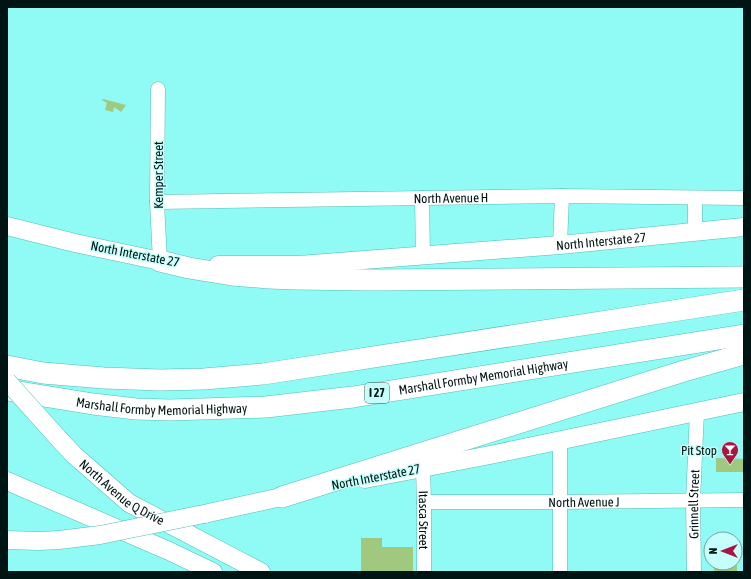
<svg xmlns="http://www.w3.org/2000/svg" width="751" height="579" viewBox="0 0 751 579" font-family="'Asap Condensed',sans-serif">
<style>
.building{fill:#a1c87f}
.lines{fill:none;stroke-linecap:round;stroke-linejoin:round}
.minor-casing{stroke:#52beb9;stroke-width:15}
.major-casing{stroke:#52beb9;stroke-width:19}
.highway-casing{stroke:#52beb9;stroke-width:22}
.minor{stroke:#fff;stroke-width:14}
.major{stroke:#fff;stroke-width:18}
.highway{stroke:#fff;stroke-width:21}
.major-bridge-casing{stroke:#52beb9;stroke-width:19;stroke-linecap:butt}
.major-bridge{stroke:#fff;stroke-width:18}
.labels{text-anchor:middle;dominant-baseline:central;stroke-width:3;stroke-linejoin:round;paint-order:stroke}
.shield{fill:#c4fffb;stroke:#3b5a59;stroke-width:1}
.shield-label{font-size:12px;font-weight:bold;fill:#001413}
.street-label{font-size:13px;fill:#001413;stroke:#c4fffb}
.poi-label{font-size:13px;fill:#001413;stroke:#c4fffb;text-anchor:end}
</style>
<rect width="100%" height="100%" fill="#90faf4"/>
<path class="building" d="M 103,99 L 126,105 L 121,112 L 114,107 L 113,112 L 105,110 L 107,103 L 102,100 Z
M 716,458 L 744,459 L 744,472 L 716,472 Z
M 361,538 L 382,538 L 382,547 L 413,547 L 413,572 L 361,572 Z
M 724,563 L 737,563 L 737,572 L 714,572 L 714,564 L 724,564 Z"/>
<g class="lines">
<defs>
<g id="minor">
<path d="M 158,89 L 157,202 L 160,261"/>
<path d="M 422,198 L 423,256"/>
<path d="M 695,198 L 695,231"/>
<path id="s1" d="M 157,202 L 562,196 L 744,198"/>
<path d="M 560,245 L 562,196"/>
<path d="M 560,440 L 560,572"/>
<path id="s2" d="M 423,468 L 424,502 L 424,572"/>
<path id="s3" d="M 424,502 L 560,502 L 744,500"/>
<path id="s4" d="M 694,572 L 693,500 L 697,412"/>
</g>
<g id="major">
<path d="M 7,226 L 75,243 L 160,261 L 173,263"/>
<path id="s5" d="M 218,265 L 299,265 L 560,245 L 744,227"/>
<path id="s6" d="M 59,439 L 74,455 L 129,503 L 261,572"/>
<path d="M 365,479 L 490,455 L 744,402"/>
<path d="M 7,481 L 169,551 L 213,572"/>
<path d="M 204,514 L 295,494"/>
<path d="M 7,540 L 39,541 L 59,540"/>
</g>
<g id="highway">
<path d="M 160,261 L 189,268 L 232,275 L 269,278 L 294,279 L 371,280 L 744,277"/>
<path d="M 7,366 L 43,373 L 104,378 L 160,380 L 204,379 L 263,374 L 744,300"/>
<path id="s7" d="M 7,390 L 93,404 L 136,409 L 170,410 L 266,407 L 353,397 L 744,335"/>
<path d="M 282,497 L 684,371 L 744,354"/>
</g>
</defs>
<use href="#minor" class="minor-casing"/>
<use href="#major" class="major-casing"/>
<use href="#highway" class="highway-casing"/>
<use href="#minor" class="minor"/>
<use href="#major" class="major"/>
<use href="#highway" class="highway"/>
<defs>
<path id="major-bridge" d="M 7,381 L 59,439
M 59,540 L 100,535 L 204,514"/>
</defs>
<use href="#major-bridge" class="major-bridge-casing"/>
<use href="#major-bridge" class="major-bridge"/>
</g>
<defs>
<symbol id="bar-pin" viewBox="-11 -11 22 30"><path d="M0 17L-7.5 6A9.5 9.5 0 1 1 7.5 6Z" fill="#aa1443" stroke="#c4fffb"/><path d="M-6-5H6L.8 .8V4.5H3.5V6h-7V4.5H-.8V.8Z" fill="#fff"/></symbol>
</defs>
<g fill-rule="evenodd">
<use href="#bar-pin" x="720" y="440" width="20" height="27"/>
</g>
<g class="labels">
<rect class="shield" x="365" y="383" width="24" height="20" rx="3"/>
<g class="shield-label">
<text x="377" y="393">I 27</text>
</g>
<g class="street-label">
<text transform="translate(158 175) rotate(-90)">Kemper Street</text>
<text stroke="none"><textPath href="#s1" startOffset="294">North Avenue H</textPath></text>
<text stroke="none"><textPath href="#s5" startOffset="384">North Interstate 27</textPath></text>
<text transform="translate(135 254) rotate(11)">North Interstate 27</text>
<text stroke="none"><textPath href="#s7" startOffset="480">Marshall Formby Memorial Highway</textPath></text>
<text stroke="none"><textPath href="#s7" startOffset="156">Marshall Formby Memorial Highway</textPath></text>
<text transform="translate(376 477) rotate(-11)">North Interstate 27</text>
<text stroke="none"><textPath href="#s6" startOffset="83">North Avenue Q Drive</textPath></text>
<text stroke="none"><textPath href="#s3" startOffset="160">North Avenue J</textPath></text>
<text stroke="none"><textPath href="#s4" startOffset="68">Grinnell Street</textPath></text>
<text stroke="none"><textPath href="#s2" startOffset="52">Itasca Street</textPath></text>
</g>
<g class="poi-label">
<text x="717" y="450">Pit Stop</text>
</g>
</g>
<rect width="751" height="579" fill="none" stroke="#001413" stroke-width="16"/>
<g transform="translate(723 551) rotate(270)"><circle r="19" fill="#c4fffb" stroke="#76a19e"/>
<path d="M0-3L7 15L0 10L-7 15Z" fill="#aa1443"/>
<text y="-6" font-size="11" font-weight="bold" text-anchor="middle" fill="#001413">N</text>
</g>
</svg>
